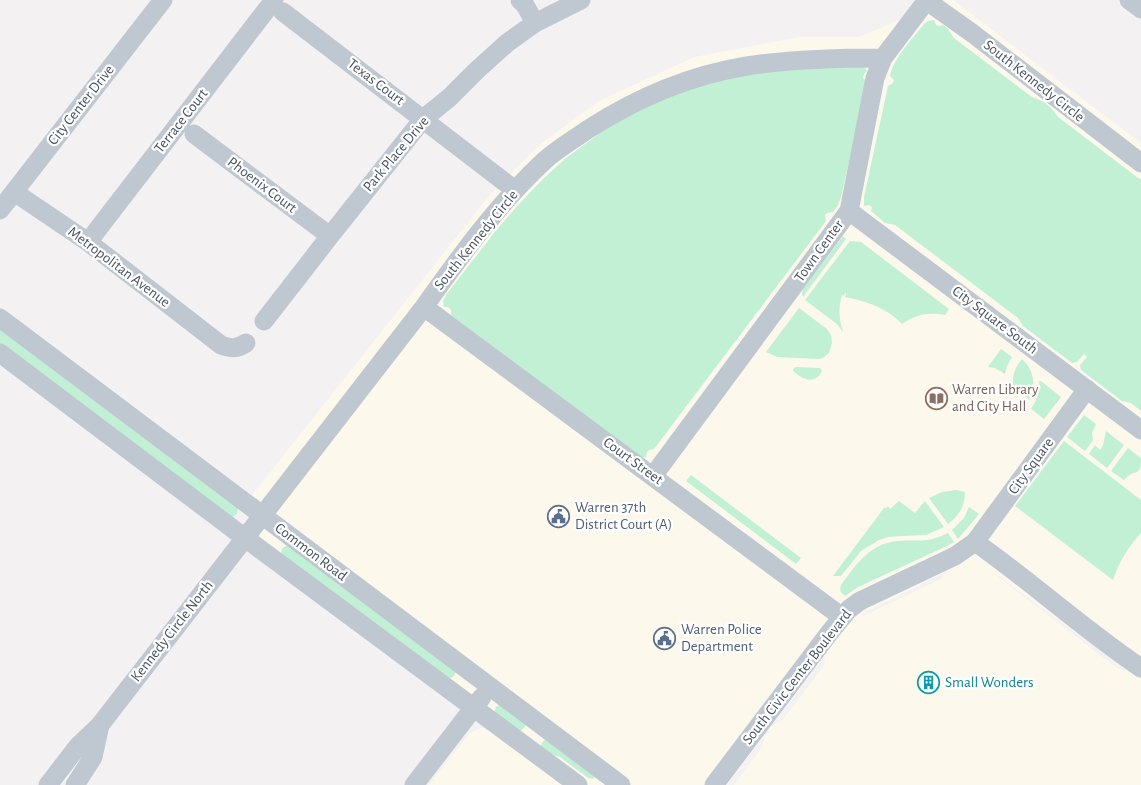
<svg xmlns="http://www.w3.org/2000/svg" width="1141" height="785" viewBox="0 0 1141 785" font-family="'Alegreya Sans',sans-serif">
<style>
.commercial{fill:#fcf8ec;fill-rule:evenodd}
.green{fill:#c1f0d5}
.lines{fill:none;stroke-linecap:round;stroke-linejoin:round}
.minor{stroke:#bfc8d0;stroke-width:19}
.labels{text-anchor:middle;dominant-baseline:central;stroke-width:4.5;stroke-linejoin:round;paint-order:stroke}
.street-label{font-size:15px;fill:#49535f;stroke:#fff}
.education-label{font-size:15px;fill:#785e54;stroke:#fff;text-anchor:start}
.service-label{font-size:15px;fill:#4e5e75;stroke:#fff;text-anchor:start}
.culture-label{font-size:15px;fill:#0d838f;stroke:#fff;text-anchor:start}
</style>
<rect width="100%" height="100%" fill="#f3f1f1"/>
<path class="commercial" d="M 946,0 L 953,0 L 1141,143 L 1141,785 L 734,785 L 759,751 L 762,747 L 764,738 L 772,726 L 783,719 L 823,667 L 825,662 L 825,656 L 727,785 L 429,785 L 470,733 L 480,728 L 484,728 L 489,730 L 265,557 L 252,495 L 488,197 L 539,145 L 599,101 L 694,57 L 799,37 L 859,37 ZM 947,571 L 941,579 L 865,615 L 861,615 ZM 996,574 L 1126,670 L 1118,668 L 1113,665 L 997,576 Z"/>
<path class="green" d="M 934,20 L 936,25 L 939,26 L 943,25 L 947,28 L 954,38 L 1032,97 C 1045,102 1050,105 1058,117 L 1138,178 L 1141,179 L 1141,411 L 1131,403 L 1122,401 L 1081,370 L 1080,365 L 1087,357 L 1084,354 L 1077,362 L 1072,363 L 1023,326 L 1018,318 L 895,225 L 885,223 L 871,211 L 872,207 L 869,205 L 864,206 L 864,197 L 888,86 L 893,83 L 894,80 L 890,76 C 893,59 913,38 924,24 L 928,21 Z
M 863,65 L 867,71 L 864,74 L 863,78 L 867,82 L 841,197 L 838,205 L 833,212 L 827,213 L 825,215 L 826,221 L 654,449 L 649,450 L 647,452 L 646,457 L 642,458 L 616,439 L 451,315 L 451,310 L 448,307 L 444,307 L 443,301 L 446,295 L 494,233 L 518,205 L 544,178 L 566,158 L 592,139 L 606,129 L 638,110 L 669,96 L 747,71 Z
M 843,236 L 846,239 L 803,297 L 802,294 L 803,288 Z
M 850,241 L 861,242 L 949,309 L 945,315 C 928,312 917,314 902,324 C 887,308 866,301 845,297 L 846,294 L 845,293 L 844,296 L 842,295 C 838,308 839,319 843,332 L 837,324 L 805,300 Z
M 799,308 L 827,329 L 831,335 L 832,343 L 829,353 L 823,358 L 819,359 L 777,357 L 766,352 Z
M 0,329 L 238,508 L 237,514 L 231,518 L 0,346 Z
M 1001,349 L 1012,357 L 1007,366 L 1005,374 L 995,368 L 988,367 Z
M 1022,359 C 1034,370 1036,384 1030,400 L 1013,387 C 1012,376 1015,367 1022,359 Z
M 796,367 L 820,368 L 822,371 C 815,385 803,380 793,371 L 793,369 Z
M 1039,381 L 1041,381 L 1061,397 L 1044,419 L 1031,409 C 1037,400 1039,392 1039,381 Z
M 1084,415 L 1096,424 L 1092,433 L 1093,440 L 1085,451 L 1067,437 Z
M 1106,431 L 1124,445 L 1107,468 L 1089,454 L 1095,445 L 1100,450 C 1105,444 1104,438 1106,431 Z
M 1064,441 L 1141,500 L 1141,533 C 1128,547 1119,562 1113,580 L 1015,506 Z
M 1128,448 L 1141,458 C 1141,479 1135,467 1124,480 L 1111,471 Z
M 691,475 L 801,558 L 796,564 L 686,481 Z
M 956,490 L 965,492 C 965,506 959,516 948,524 L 929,498 L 942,492 Z
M 899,501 L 915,513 L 925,501 L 944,527 L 926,535 L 901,536 L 888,537 L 879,540 L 861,551 L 841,576 L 833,576 L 884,508 L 886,508 L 888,506 L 890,509 Z
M 969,507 L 979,514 L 958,539 L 952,530 L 964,518 Z
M 948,533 L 954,542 L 949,545 L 858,587 L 845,596 C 841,593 839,591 841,585 C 856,565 870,543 898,541 C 920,539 926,544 948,533 Z
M 288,545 L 456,670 L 454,676 L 449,679 L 281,554 L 282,548 Z
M 501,704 L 526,722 C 526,727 523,730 518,731 L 494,714 L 496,707 Z
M 548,739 L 595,775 L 593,779 L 588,778 L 560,757 L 547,753 L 541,748 C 541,743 543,740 548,739 Z"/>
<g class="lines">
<path class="minor" d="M 520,0 L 525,5 L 535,23
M 1129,0 L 1141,9
M 927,1 L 972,33 L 1141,163
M 283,12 L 515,190
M 194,134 L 330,236
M 14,192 L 88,242 L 221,345 C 231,349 237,349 246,343
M 0,210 L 163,0
M 849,211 L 1141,430
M 88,242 L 274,0
M 424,307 L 842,617
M 0,318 L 621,785
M 264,321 L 330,236 L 423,119 L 449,98 L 476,71 L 507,43 L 535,23 L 581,0
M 0,353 L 245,538 L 578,785
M 653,476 L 849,211 L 875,78 L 883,58 L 927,0
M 975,542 C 1032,582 1083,629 1141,668
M 48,785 L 78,746 L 100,725 L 424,307 C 461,255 498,204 544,161 C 557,149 573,140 587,130 C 635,99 691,75 747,66 C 792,59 838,58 883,58
M 75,785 L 93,757 L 100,725
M 414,785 L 482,697
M 714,785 L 830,632 L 849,609 L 860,601 L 955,556 L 975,542 L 1087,389"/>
</g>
<defs>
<symbol id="library-ring" viewBox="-11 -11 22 22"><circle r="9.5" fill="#fff" stroke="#8d6e63" stroke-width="1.5"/><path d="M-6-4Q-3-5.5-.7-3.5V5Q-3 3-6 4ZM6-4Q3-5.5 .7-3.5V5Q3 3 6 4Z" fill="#8d6e63"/></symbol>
<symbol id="civic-ring" viewBox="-11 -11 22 22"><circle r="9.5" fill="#fff" stroke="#5c6f8a" stroke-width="1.5"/><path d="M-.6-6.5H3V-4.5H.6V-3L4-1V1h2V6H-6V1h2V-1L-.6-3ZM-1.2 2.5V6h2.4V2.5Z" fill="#5c6f8a"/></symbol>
<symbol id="building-ring" viewBox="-11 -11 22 22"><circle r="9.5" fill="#fff" stroke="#0f9aa8" stroke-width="1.5"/><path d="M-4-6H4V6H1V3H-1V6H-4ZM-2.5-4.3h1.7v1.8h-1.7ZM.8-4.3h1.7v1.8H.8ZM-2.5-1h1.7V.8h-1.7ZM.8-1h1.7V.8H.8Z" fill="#0f9aa8"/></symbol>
</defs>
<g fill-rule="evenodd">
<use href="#library-ring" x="924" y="386" width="25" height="25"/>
<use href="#civic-ring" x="546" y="504" width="25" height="25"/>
<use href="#civic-ring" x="652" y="626" width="25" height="25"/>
<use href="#building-ring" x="916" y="670" width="25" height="25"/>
</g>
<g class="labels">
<g class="street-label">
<text transform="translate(1034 81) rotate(38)">South Kennedy Circle</text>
<text transform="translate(376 82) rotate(37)">Texas Court</text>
<text transform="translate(81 105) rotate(-52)">City Center Drive</text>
<text transform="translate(181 121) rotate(-52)">Terrace Court</text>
<text transform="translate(396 154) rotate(-50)">Park Place Drive</text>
<text transform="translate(262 185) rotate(37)">Phoenix Court</text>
<text transform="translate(476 240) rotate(-51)">South Kennedy Circle</text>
<text transform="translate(819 251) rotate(-54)">Town Center</text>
<text transform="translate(119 267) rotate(37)">Metropolitan Avenue</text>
<text transform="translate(995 320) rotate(37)">City Square South</text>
<text transform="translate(633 461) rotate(36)">Court Street</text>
<text transform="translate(1031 466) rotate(-54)">City Square</text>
<text transform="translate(311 552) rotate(37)">Common Road</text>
<text transform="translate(172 631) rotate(-52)">Kennedy Circle North</text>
<text transform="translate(797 677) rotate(-52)">South Civic Center Boulevard</text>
</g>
<g class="education-label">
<text x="952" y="389">Warren Library<tspan x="952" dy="17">and City Hall</tspan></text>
</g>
<g class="service-label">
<text x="575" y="507">Warren 37th<tspan x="575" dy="17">District Court (A)</tspan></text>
<text x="681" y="629">Warren Police<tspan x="681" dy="17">Department</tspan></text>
</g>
<g class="culture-label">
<text x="945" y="682">Small Wonders</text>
</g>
</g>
</svg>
